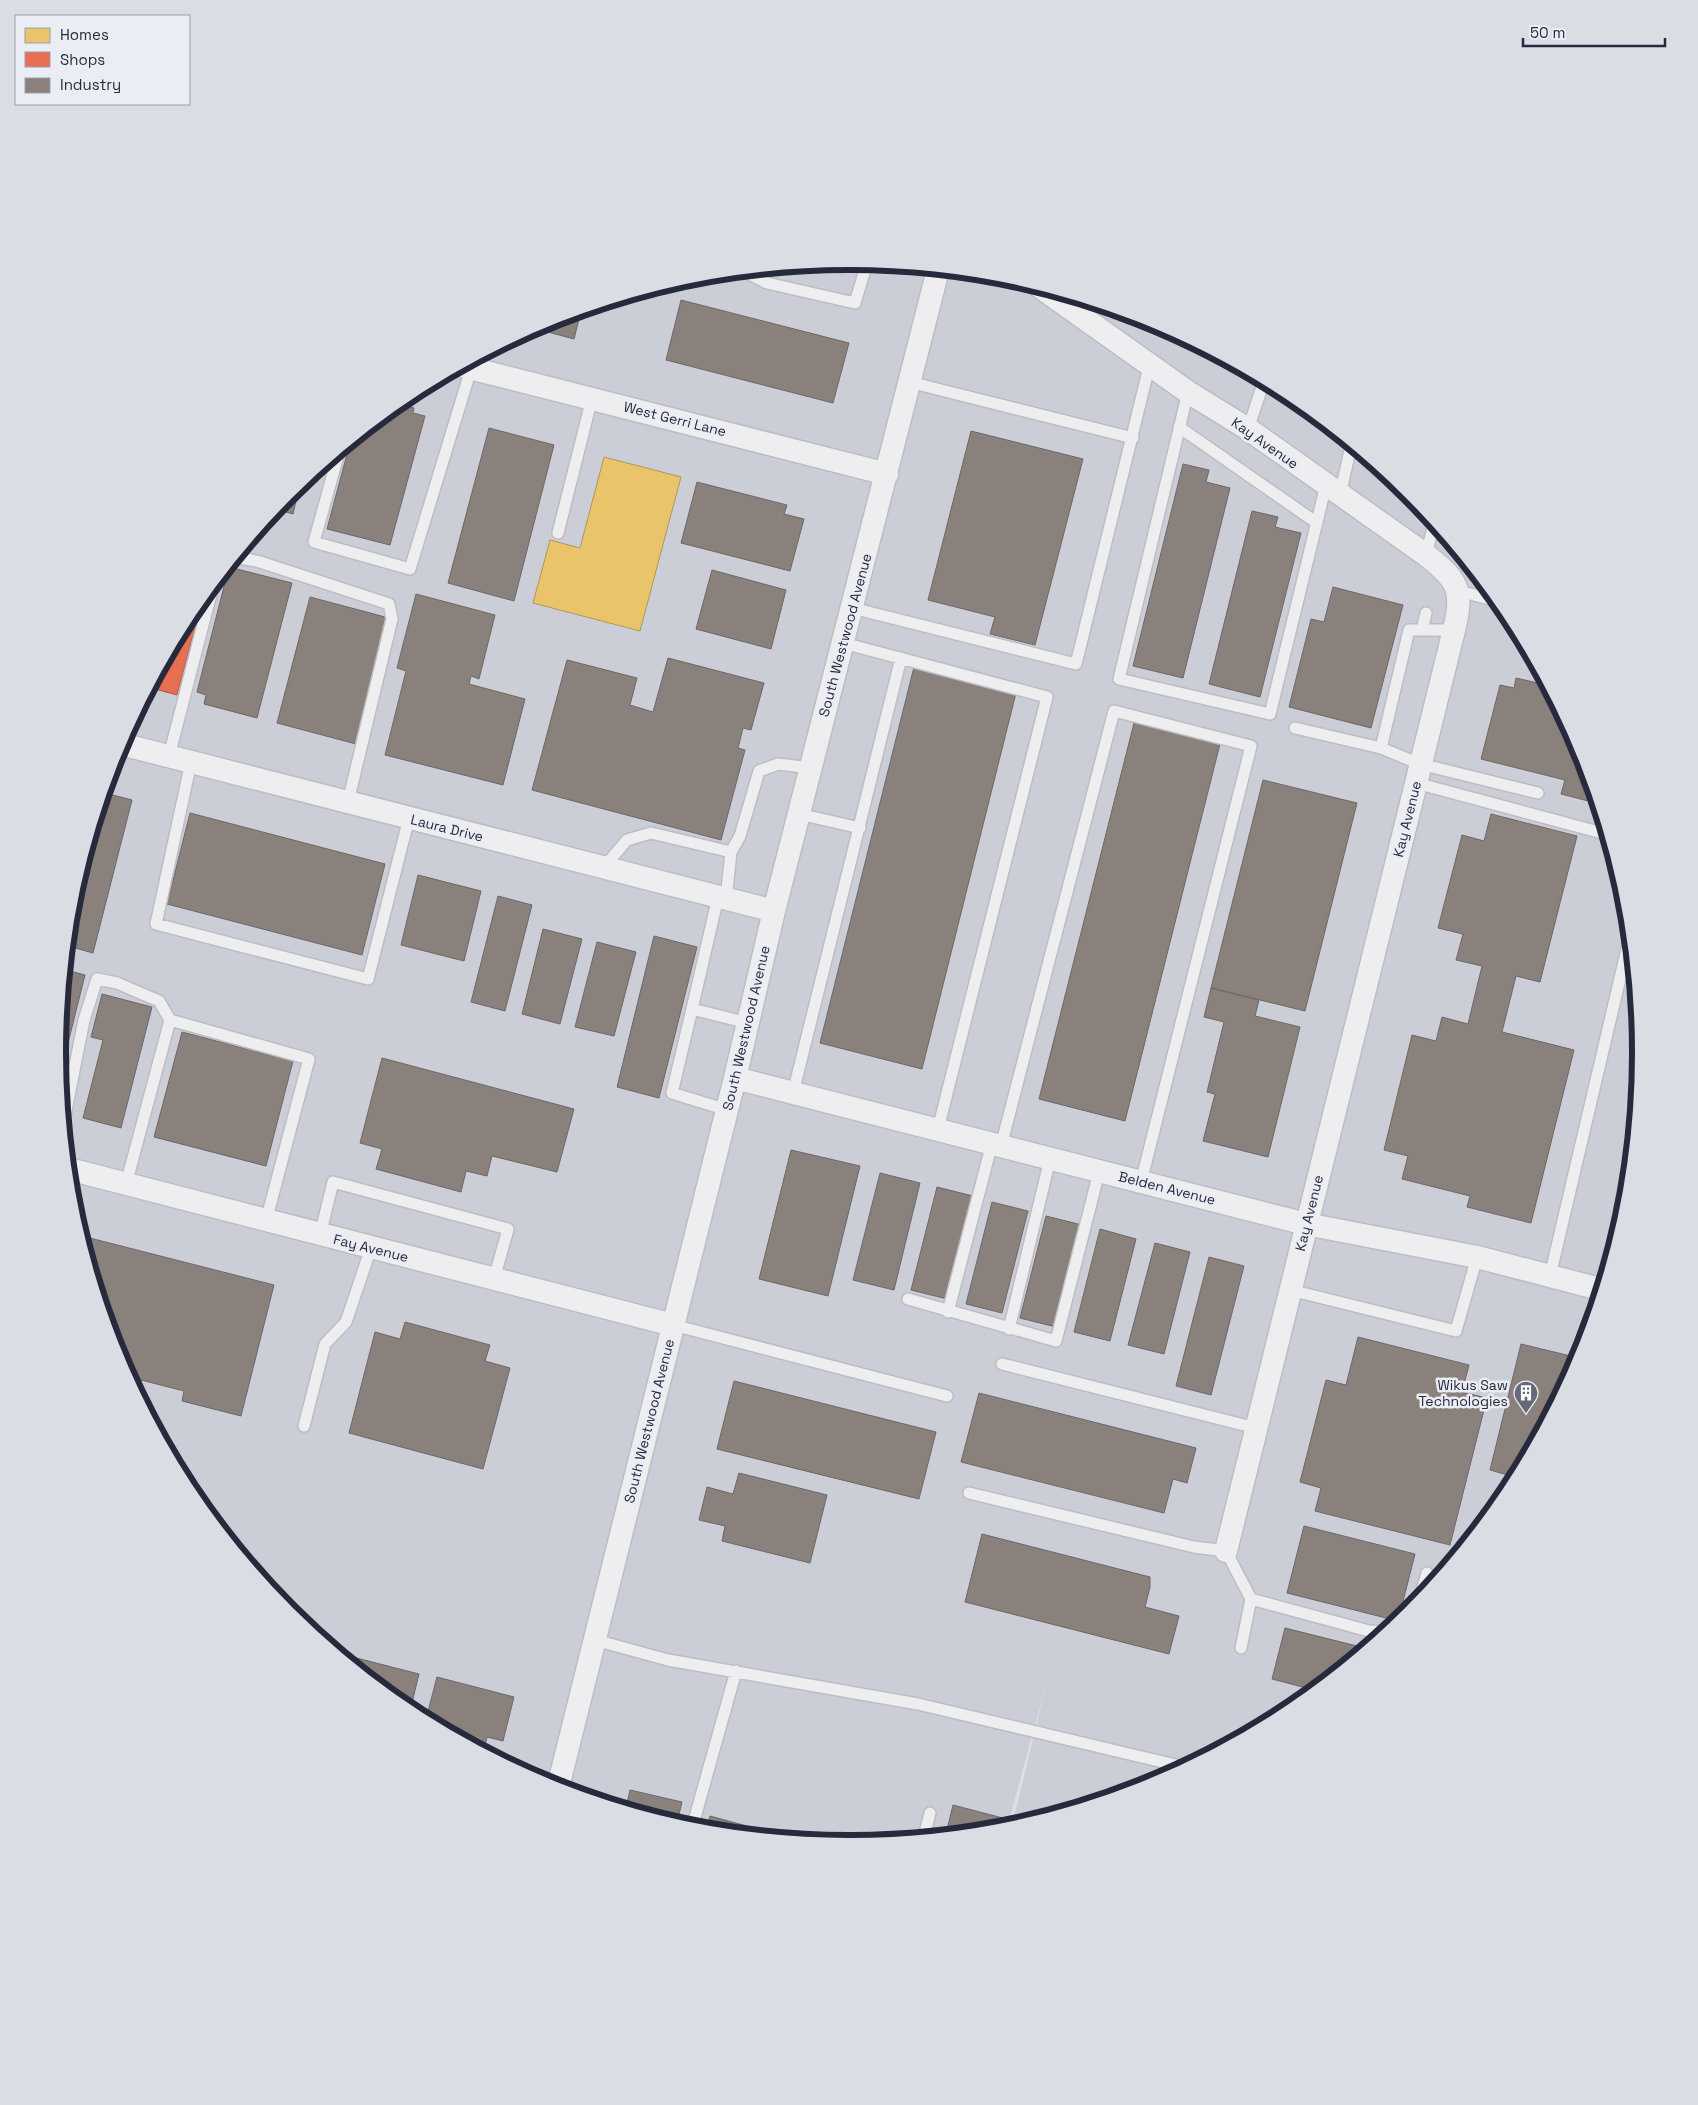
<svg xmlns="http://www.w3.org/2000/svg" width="1698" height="2105" viewBox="0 0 1698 2105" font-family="'Space Grotesk',sans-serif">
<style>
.built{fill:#ccced7}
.homes{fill:#e9c46a;stroke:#ae965c}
.shops{fill:#e76f51;stroke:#ad5a4b}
.industry{fill:#8a817c;stroke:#6c6769}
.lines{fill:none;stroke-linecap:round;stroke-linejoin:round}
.service-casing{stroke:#bdbdc2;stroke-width:14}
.minor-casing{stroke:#bdbdc2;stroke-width:25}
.service{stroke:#eeeef1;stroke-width:11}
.minor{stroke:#eeeef1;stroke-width:22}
.labels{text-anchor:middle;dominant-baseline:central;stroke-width:5;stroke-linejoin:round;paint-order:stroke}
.street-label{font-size:14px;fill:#262a3c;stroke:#ebedf4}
.poi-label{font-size:14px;fill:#262a3c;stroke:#ebedf4;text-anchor:end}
.rim{fill:none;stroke:#262a3c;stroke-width:6}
</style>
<rect width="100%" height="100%" fill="#dedfe4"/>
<path class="built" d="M 849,261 L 1004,276 L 1152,321 L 1289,395 L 1409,493 L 1507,613 L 1580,750 L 1625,898 L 1640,1053 L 1625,1207 L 1580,1356 L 1507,1492 L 1408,1612 L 1288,1711 L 1152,1784 L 1012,1826 L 1046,1685 L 1007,1828 L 849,1844 L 694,1829 L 546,1784 L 409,1710 L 289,1612 L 191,1492 L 118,1355 L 73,1207 L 58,1052 L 73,898 L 118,749 L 191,613 L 290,493 L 410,394 L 546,321 L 695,276 Z"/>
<path class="homes" d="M 604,457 L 681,477 L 640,631 L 533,603 L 550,540 L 580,548 Z"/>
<path class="shops" d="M 203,598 L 177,695 L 151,688 L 191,613 Z"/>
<path class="industry" d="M 681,300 L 849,343 L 833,403 L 666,360 Z
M 581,311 L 574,339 L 533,328 L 546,321 Z
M 398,404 L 414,408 L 413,413 L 425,416 L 390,545 L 327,529 L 350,443 Z
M 489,428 L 554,445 L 514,601 L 448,583 Z
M 971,431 L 1083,459 L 1035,645 L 990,634 L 995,617 L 928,600 Z
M 1183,464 L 1209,470 L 1206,482 L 1230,488 L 1183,678 L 1133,666 Z
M 697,482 L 787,505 L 784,514 L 804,519 L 790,571 L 681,543 Z
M 300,484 L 293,514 L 276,509 L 290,493 Z
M 1252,511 L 1278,517 L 1275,527 L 1301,533 L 1260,697 L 1209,684 Z
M 229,567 L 292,583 L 257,718 L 204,704 L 206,695 L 197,692 Z
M 712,570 L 786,590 L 771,649 L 696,629 Z
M 1333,587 L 1403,605 L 1371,728 L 1289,707 L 1311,619 L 1324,622 Z
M 416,594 L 495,615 L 479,679 L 471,676 L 469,684 L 525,699 L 503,785 L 385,755 L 406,671 L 397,668 Z
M 310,597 L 389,618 L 356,744 L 277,723 Z
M 668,658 L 764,683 L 751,730 L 743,728 L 738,748 L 745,750 L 721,840 L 532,790 L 567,660 L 637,678 L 630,705 L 653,712 Z
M 914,667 L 1016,693 L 922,1069 L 820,1043 Z
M 1516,678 L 1546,685 L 1580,750 L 1596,803 L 1561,794 L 1565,780 L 1481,759 L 1500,685 L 1514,688 Z
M 1134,723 L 1220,744 L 1125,1121 L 1039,1099 Z
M 1263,780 L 1357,803 L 1305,1011 L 1211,988 Z
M 105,793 L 132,800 L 93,953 L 68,946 L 73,898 Z
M 190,813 L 385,864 L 362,955 L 167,904 Z
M 1491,814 L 1577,836 L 1540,982 L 1516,976 L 1502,1032 L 1574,1050 L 1531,1223 L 1467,1207 L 1470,1196 L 1402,1179 L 1408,1156 L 1384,1150 L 1412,1035 L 1436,1041 L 1442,1017 L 1468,1024 L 1482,966 L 1456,960 L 1463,934 L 1438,928 L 1462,835 L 1484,841 Z
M 418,875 L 481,891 L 464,961 L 401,945 Z
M 498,896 L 532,905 L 505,1011 L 471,1002 Z
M 543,929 L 582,939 L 560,1024 L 522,1014 Z
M 654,936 L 697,947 L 659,1098 L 617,1087 Z
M 597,942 L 636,952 L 614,1036 L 575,1027 Z
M 66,970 L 85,975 L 60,1075 L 58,1052 Z
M 1211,988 L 1259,1000 L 1255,1016 L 1300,1027 L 1268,1157 L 1203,1141 L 1215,1094 L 1207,1092 L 1224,1022 L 1204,1017 Z
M 102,994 L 152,1007 L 121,1128 L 83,1118 L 103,1040 L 91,1037 Z
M 182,1032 L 293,1061 L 266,1166 L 154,1137 Z
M 382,1058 L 574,1109 L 557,1172 L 492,1156 L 487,1176 L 466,1171 L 461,1192 L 376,1169 L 382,1149 L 360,1143 Z
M 791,1150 L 860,1166 L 828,1296 L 759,1279 Z
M 880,1173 L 920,1183 L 894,1290 L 853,1280 Z
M 937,1187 L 973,1196 L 947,1299 L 911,1290 Z
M 992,1202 L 1028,1211 L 1002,1313 L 966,1304 Z
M 1046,1216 L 1082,1225 L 1056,1327 L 1020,1318 Z
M 1100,1229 L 1136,1239 L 1110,1341 L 1074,1332 Z
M 82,1236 L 274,1285 L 241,1416 L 182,1401 L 184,1391 L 129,1377 L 118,1355 Z
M 1155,1243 L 1190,1252 L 1164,1354 L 1128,1345 Z
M 1209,1257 L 1244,1266 L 1211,1395 L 1176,1386 Z
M 405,1322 L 490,1345 L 485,1361 L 510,1368 L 483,1469 L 349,1433 L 375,1332 L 400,1339 Z
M 1358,1337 L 1469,1365 L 1462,1392 L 1487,1398 L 1450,1545 L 1315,1511 L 1321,1488 L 1300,1482 L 1326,1380 L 1346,1385 Z
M 1521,1344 L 1579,1358 L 1515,1477 L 1490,1470 Z
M 734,1381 L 936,1432 L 919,1499 L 717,1449 Z
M 979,1393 L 1196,1448 L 1187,1483 L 1173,1479 L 1164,1513 L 961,1462 Z
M 739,1473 L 827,1495 L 810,1563 L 722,1541 L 725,1526 L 699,1520 L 707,1487 L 733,1494 Z
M 1304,1526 L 1415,1554 L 1398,1621 L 1287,1593 Z
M 982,1534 L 1150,1577 L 1150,1587 L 1145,1607 L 1179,1616 L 1169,1654 L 965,1602 Z
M 1285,1628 L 1365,1648 L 1314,1690 L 1272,1679 Z
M 341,1654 L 419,1674 L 410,1711 L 409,1710 Z
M 437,1677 L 514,1697 L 503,1741 L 487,1737 L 484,1750 L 426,1719 Z
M 630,1790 L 682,1802 L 677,1823 L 626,1808 Z
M 953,1805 L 1022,1823 L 1003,1829 L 946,1834 Z
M 710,1816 L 795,1839 L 706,1830 Z"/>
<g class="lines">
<defs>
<path id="service" d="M 744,271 L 767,283 L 855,303 L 867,263
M 1247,372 L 1263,384 L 1248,429
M 909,382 L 1133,438
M 1188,392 L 1119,679 L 1270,714 L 1326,485
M 1179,427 L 1317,523
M 339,452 L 314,542 L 410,569 L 471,369
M 1340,495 L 1351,446
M 558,533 L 592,398
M 1426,555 L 1434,524
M 236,557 L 260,562 L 389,604 L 392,619 L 348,802
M 1459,591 L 1497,601
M 852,608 L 1076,664 L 1150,363
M 1422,630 L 1426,613
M 843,643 L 1047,697 L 938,1129
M 1295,728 L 1381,748 L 1420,764 L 1538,793
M 1381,748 L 1409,630 L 1454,630
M 169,756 L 213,586
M 191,762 L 156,924 L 368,979 L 409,818
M 1416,783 L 1606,834
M 799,814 L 860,828
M 604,867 L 627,840 L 651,833 L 731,852
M 726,899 L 731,852 L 740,836 L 759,771 L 778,764 L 811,768
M 692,1009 L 718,897
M 793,1093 L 901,658
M 727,1110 L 672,1093 L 692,1009 L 748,1023
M 64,1121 L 84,1020 L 97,979 L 117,983 L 159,1001 L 170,1020
M 1001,1146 L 1114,711 L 1251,746 L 1141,1182
M 126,1184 L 170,1020 L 309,1059 L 266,1221
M 320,1235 L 333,1182 L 508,1229 L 494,1279
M 1550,1276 L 1629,940
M 1290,1290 L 1456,1331 L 1477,1257
M 908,1299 L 1056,1341 L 1099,1172
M 948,1312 L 992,1143
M 673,1325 L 947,1396
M 1009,1329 L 1050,1159
M 1002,1364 L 1256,1428
M 304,1426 L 325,1344 L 346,1322 L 371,1248
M 969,1493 L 1194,1547 L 1226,1551 L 1251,1599 L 1241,1648
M 1420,1598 L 1427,1573
M 1251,1599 L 1369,1631 L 1385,1632
M 595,1640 L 668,1660 L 918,1704 L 1184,1767
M 692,1828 L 736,1671
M 924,1837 L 930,1813"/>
<path id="minor" d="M 1040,287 L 1188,392 L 1248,429 L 1426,555 C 1458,580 1464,590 1454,630 L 1226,1551
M 462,366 L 887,474
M 121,744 L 774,911
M 735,1078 L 1306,1224 L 1477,1257 L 1600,1289
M 69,1169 L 673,1325
M 558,1787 L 735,1078 L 774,911 L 938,270"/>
</defs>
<use href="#service" class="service-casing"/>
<use href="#minor" class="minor-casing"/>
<use href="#service" class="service"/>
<use href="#minor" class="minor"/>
</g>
<defs>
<symbol id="building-pin" viewBox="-11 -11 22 30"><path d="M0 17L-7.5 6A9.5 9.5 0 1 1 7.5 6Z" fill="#666977" stroke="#ebedf4"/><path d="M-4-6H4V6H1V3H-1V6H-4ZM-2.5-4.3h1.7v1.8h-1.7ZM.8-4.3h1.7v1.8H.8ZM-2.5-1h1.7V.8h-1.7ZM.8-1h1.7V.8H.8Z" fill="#fff"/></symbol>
</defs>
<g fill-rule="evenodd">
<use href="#building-pin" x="1512" y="1379" width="28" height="38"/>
</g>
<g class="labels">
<g class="street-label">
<text transform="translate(675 419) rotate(14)">West Gerri Lane</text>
<text transform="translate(1265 443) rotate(35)">Kay Avenue</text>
<text transform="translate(845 635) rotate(-75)">South Westwood Avenue</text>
<text transform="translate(1407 819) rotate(-76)">Kay Avenue</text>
<text transform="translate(447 828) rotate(14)">Laura Drive</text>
<text transform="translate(746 1028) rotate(-77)">South Westwood Avenue</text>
<text transform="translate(1167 1188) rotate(14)">Belden Avenue</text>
<text transform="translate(1309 1213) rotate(-76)">Kay Avenue</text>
<text transform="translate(371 1248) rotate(14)">Fay Avenue</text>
<text transform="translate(649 1421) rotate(-76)">South Westwood Avenue</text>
</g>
<g class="poi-label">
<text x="1508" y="1385">Wikus Saw<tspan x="1508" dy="16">Technologies</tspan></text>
</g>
</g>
<path d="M0 0H1698V2105H0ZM848 270H850A782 782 0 0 1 1632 1052V1053A782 782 0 0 1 850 1835H848A782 782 0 0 1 66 1053V1052A782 782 0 0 1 848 270Z" fill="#dbdde5" fill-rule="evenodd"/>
<path class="rim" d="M848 270H850A782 782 0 0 1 1632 1052V1053A782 782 0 0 1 850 1835H848A782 782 0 0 1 66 1053V1052A782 782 0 0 1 848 270Z"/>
<rect x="15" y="15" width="175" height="90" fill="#ebedf4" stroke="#9c9faa"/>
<rect x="25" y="28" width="25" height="15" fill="#e9c46a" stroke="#9c9faa"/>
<text x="60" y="40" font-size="15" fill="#262a3c">Homes</text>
<rect x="25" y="52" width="25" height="15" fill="#e76f51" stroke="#9c9faa"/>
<text x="60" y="65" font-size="15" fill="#262a3c">Shops</text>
<rect x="25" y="78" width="25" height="15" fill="#8a817c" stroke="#9c9faa"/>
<text x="60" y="90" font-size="15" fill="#262a3c">Industry</text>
<path d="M1523 38v8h142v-8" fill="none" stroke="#262a3c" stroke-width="2.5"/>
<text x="1530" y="38" font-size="15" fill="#262a3c" stroke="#ebedf4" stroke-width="4" paint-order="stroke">50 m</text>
</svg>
